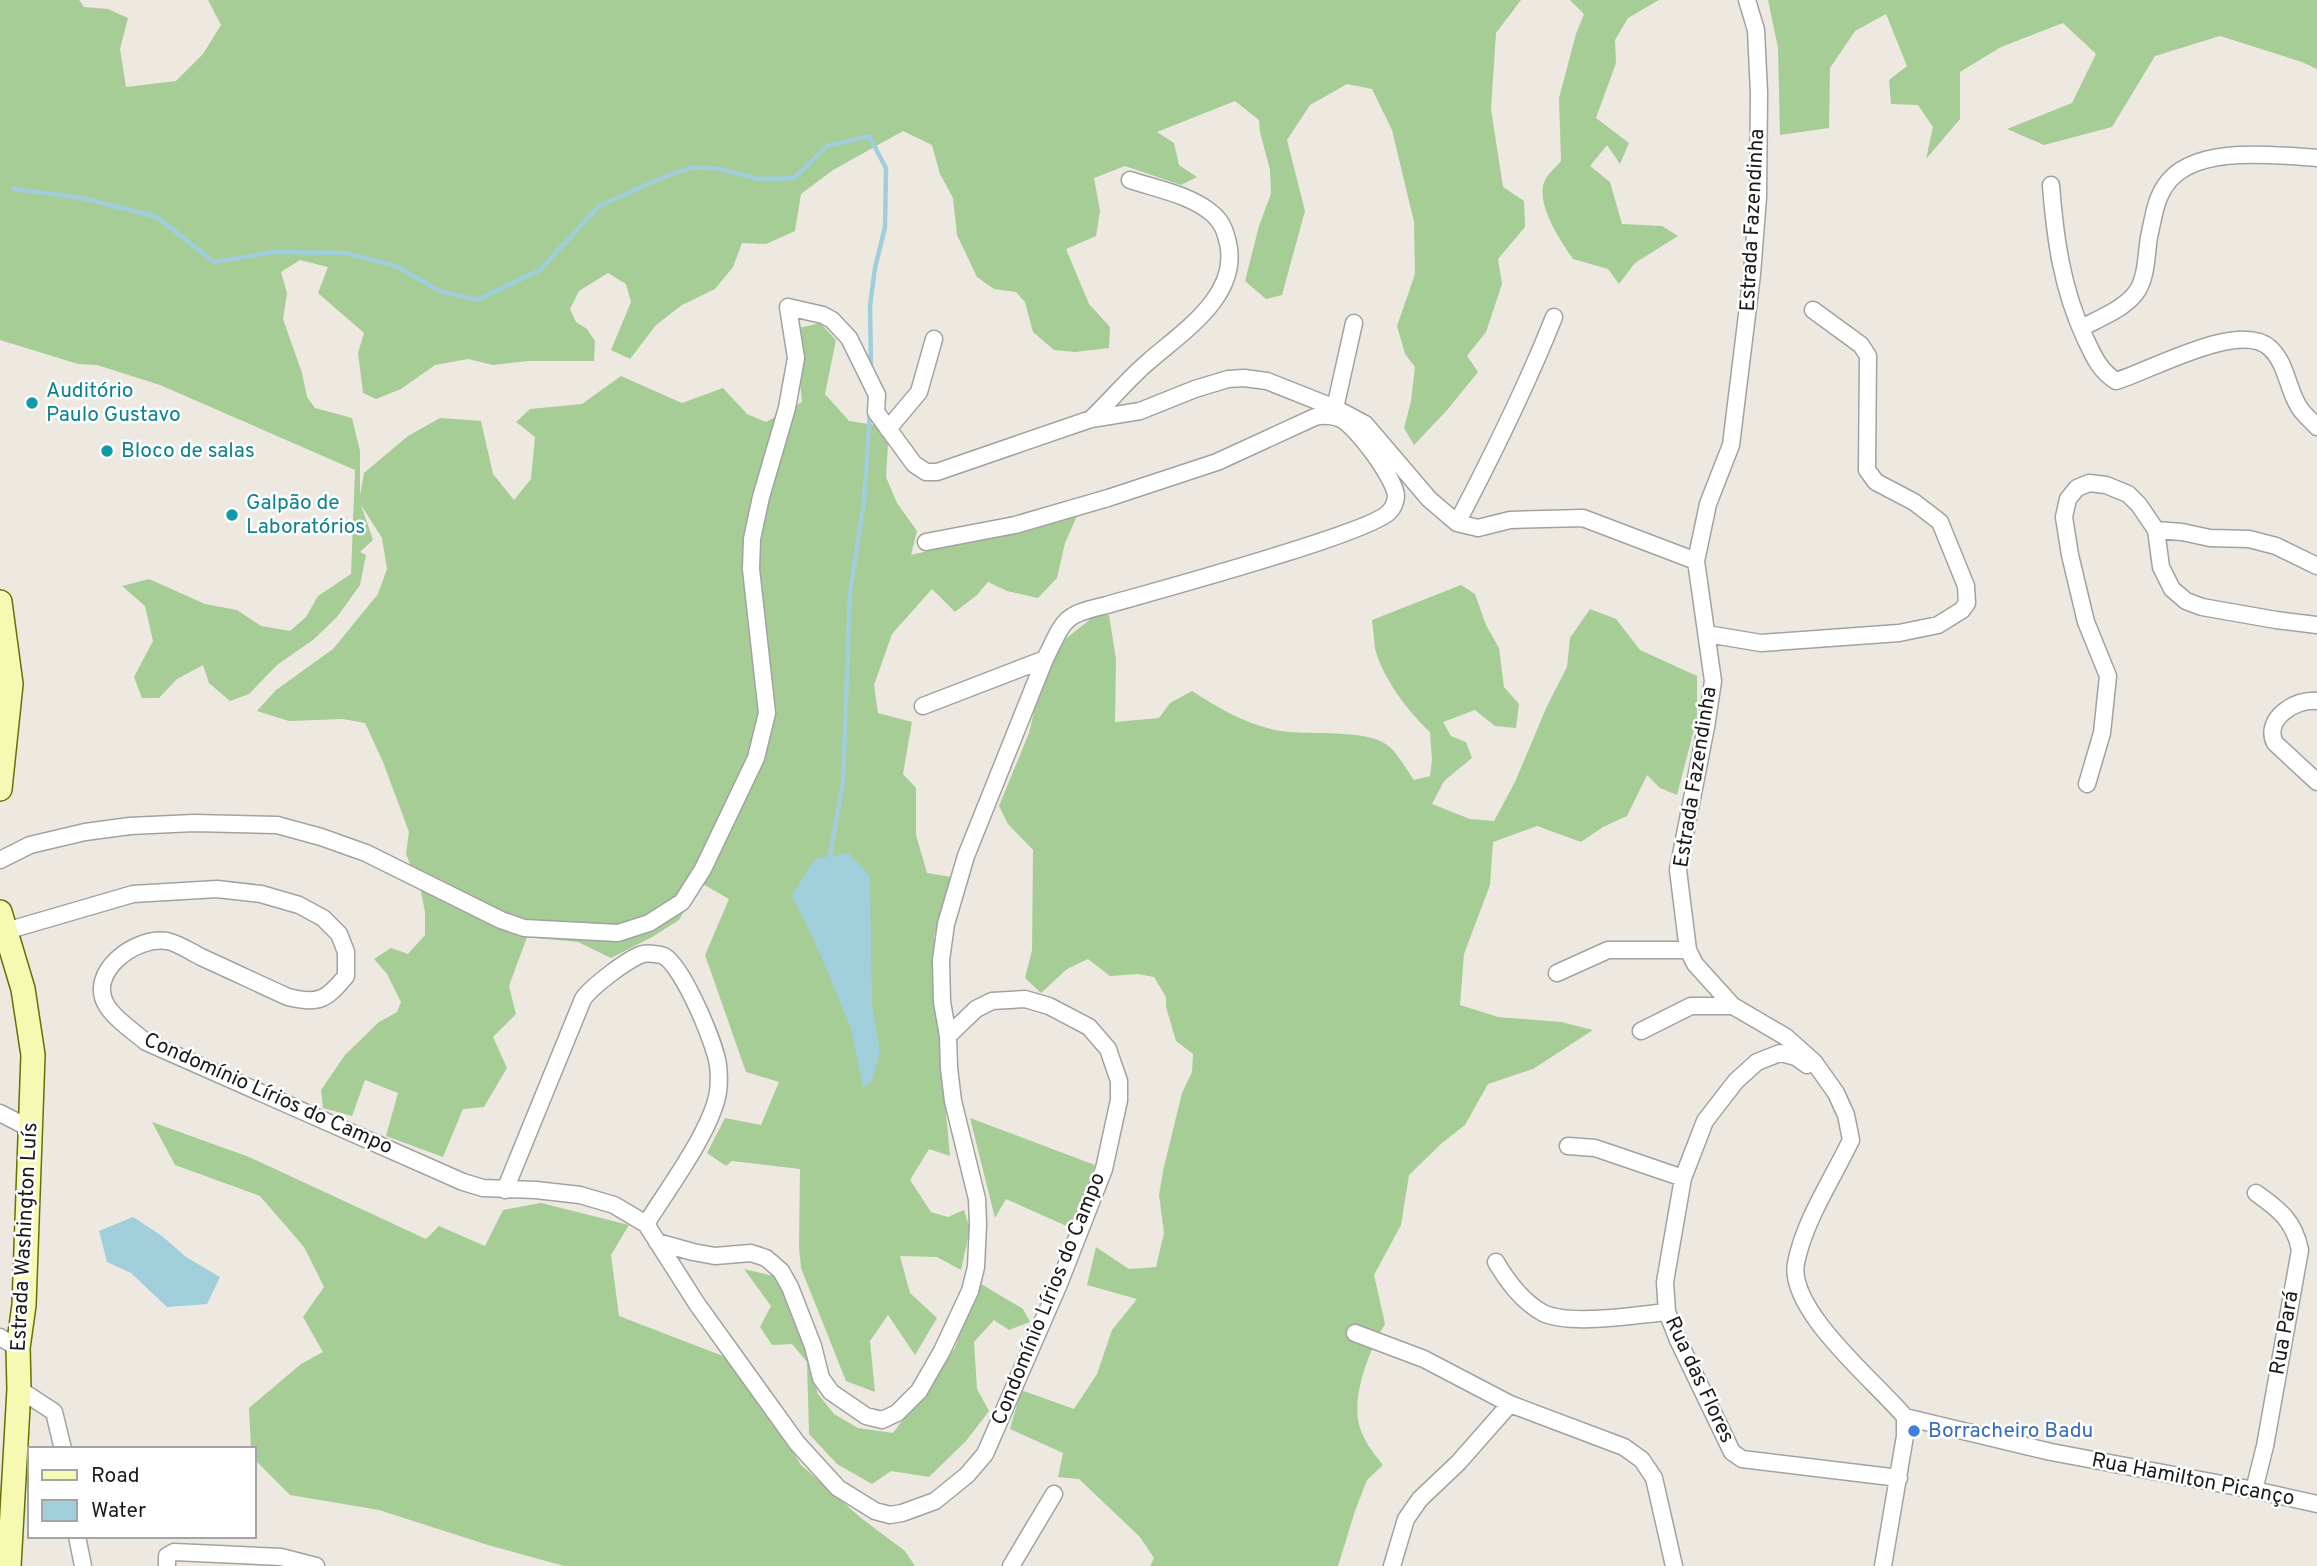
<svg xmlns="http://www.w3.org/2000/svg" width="2317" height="1566" viewBox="0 0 2317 1566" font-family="Overpass,sans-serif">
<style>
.forest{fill:#a5cd95}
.water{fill:#a0cedb}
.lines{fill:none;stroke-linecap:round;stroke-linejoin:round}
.stream{stroke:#a0cedb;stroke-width:4.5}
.street-casing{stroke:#a2a2a2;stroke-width:19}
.secondary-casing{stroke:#657004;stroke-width:26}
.street{stroke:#fff;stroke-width:16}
.secondary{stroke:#f6f9b2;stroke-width:23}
.culture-dot{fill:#0f9aa8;stroke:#fff;stroke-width:2.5}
.shop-dot{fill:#3f7fe0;stroke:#fff;stroke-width:2.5}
.labels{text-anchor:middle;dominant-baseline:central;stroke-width:5;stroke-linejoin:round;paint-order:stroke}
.street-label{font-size:21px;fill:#1b1b1b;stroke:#fff}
.culture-label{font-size:21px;fill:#0d838f;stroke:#fff;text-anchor:start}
.shop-label{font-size:21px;fill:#366cbe;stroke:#fff;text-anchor:start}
</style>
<rect width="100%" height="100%" fill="#ede9e0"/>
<path class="forest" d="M 0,0 L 79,0 L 84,7 L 108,9 L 128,18 L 120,49 L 126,87 L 176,81 L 203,54 L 221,25 L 208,0 L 1521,0 L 1496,33 L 1491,109 L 1503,187 L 1524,201 L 1525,227 L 1498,259 L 1502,284 L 1486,332 L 1467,356 L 1478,372 L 1448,409 L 1414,445 L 1404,428 L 1411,401 L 1415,367 L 1405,354 L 1397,326 L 1415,274 L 1414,222 L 1392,130 L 1372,89 L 1347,84 L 1310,105 L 1287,140 L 1305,211 L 1282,295 L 1266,299 L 1245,281 L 1259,226 L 1271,194 L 1270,170 L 1260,132 L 1259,120 L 1235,101 L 1157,132 L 1174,143 L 1179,165 L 1197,177 L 1181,185 L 1125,166 L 1094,178 L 1100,211 L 1096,236 L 1066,249 L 1089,304 L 1110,327 L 1109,348 L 1075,352 L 1054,350 L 1033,332 L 1025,302 L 1016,292 L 994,289 L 977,277 L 957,235 L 953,198 L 940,174 L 932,145 L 903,131 L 833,170 L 801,194 L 795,231 L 766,244 L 742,243 L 733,267 L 715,289 L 682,305 L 656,325 L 630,359 L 611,350 L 631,302 L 626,284 L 608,273 L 579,291 L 570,309 L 576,322 L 587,329 L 595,341 L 594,361 L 528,361 L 493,365 L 468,359 L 435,365 L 401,389 L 376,399 L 363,393 L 358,353 L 364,333 L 318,293 L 328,267 L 300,260 L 281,272 L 287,293 L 283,319 L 302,373 L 307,397 L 315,408 L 352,418 L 360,451 L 360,495 L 364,473 L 408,436 L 440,418 L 481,421 L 493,474 L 514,500 L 531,479 L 535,437 L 516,422 L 530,409 L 582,404 L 621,376 L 682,403 L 723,388 L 747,414 L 766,422 L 802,402 L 795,329 L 820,323 L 836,340 L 825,394 L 849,421 L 889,427 L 886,477 L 897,503 L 917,531 L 911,555 L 1077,516 L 1065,543 L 1057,578 L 1038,598 L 1007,591 L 988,582 L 977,595 L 955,612 L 932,589 L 892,634 L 874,685 L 878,713 L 912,722 L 903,774 L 916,788 L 916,835 L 927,873 L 951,877 L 934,936 L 937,1017 L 950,1156 L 929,1149 L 910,1180 L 931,1212 L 948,1217 L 964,1210 L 970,1229 L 961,1270 L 937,1257 L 900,1256 L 910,1293 L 937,1318 L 915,1355 L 888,1315 L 870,1341 L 875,1392 L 846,1381 L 801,1268 L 799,1247 L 800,1169 L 732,1161 L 726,1166 L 707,1153 L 725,1118 L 761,1125 L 779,1082 L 746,1072 L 705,955 L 729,899 L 701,883 L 679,920 L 652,937 L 611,958 L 578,942 L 527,937 L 509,986 L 516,1014 L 493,1037 L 507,1068 L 484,1107 L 463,1109 L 443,1157 L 386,1136 L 398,1093 L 365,1080 L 352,1116 L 323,1108 L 321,1090 L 345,1055 L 379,1022 L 397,1012 L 401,1002 L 387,974 L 374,959 L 391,948 L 408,954 L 425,935 L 425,912 L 421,891 L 406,854 L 409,832 L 383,762 L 365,723 L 343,719 L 289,721 L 257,711 L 276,690 L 333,649 L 378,594 L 387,569 L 382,538 L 361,505 L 373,540 L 360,552 L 366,555 L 360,585 L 337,617 L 313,640 L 277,665 L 249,694 L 230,701 L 209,683 L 203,665 L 177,679 L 159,698 L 142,698 L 134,677 L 153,641 L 145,606 L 122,586 L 149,579 L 205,604 L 237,610 L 261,626 L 290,631 L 306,617 L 318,596 L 351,574 L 355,470 L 160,385 L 97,365 L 78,364 L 0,340 Z
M 1570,0 L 1659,0 L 1628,18 L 1615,40 L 1616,63 L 1596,118 L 1629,143 L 1620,164 L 1607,145 L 1590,166 L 1610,182 L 1622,224 L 1662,226 L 1678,236 L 1635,263 L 1619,284 L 1608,269 L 1573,259 C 1560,240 1533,200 1546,178 C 1550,172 1557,166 1561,161 L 1559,98 L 1576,34 L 1584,14 Z
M 1768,0 L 2317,0 L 2317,69 L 2302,62 L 2220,36 L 2155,56 L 2112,127 L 2044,145 L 2007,129 L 2072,103 L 2096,54 L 2063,23 L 2001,47 L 1960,72 L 1960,119 L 1926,159 L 1933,127 L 1918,105 L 1891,104 L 1889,80 L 1907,66 L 1886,14 L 1855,31 L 1830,68 L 1829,128 L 1780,135 L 1778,48 Z
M 1461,585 L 1475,594 L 1486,625 L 1499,648 L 1504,687 L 1519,704 L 1516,728 L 1495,726 L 1475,710 L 1443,722 L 1451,736 L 1466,742 L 1472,758 L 1444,781 L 1432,804 L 1470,819 L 1494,821 L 1515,782 L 1547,706 L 1567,667 L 1570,638 L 1590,609 L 1616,619 L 1640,650 L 1697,676 L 1697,718 L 1677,795 L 1660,788 L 1647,775 L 1627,816 L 1603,827 L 1581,842 L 1537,826 L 1493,842 L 1490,885 L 1464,954 L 1460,1005 L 1498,1017 L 1561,1022 L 1593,1030 L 1533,1069 L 1488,1084 L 1465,1125 L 1442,1143 L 1409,1175 L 1401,1225 L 1374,1275 L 1385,1324 C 1370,1349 1350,1397 1360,1428 C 1364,1441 1374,1454 1383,1465 L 1367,1480 L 1355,1511 L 1338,1566 L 1150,1566 L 1154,1558 L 1140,1537 L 1079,1479 L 1058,1477 L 1063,1453 L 1010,1429 L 1021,1390 L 1074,1409 L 1097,1374 L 1112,1330 L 1137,1299 L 1087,1285 L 1096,1247 L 1129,1269 L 1156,1267 L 1164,1233 L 1159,1195 L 1163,1171 L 1182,1093 L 1192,1072 L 1193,1054 L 1176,1041 L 1166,1007 L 1166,997 L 1154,977 L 1138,974 L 1110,976 L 1088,959 L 1067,969 L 1041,993 L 1025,978 L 1032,950 L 1033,850 L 1008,824 L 999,806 L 1029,733 L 1043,674 L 1064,640 L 1097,614 L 1109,615 L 1116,659 L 1115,722 L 1159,718 L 1170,703 L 1192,691 C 1218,708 1249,726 1281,731 C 1311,736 1371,727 1392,749 C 1400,758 1407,770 1414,780 L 1430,776 L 1432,760 L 1430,732 C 1409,713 1381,676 1375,648 C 1374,639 1373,629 1372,620 Z
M 970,1118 L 1095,1165 L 1071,1228 L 1006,1199 L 995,1218 Z
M 152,1122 L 249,1157 L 426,1239 L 439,1226 L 485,1246 L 503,1210 L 541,1203 L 629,1225 L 611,1255 L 619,1316 L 728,1358 L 755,1390 L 801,1465 L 861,1518 L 905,1551 L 915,1566 L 564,1566 L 488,1545 L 379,1510 L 290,1495 L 254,1459 L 254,1449 L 251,1449 L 249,1408 L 301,1364 L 323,1352 L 303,1317 L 324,1287 L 304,1247 L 260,1196 L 175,1165 Z
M 744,1269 L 777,1277 L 802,1332 L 818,1394 L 834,1414 L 858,1428 L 893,1433 L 955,1348 L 978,1282 L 1023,1309 L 1030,1322 L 1009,1330 L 994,1320 L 974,1342 L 977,1389 L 989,1411 L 966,1441 L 929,1477 L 891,1471 L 872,1484 L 837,1464 L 809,1434 L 807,1362 L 792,1344 L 772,1345 L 760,1327 L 771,1306 Z"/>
<path class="water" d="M 849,853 L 870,876 L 872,1004 L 880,1052 L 871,1083 L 863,1088 L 851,1028 L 817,947 L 792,895 L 815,859 Z
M 133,1217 L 162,1236 L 186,1257 L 220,1277 L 207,1304 L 167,1307 L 131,1273 L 107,1262 L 99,1231 Z"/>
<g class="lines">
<path class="stream" d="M 14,189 L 82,198 L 157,217 L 214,262 L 274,252 L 346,253 L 396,266 L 440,291 L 477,300 L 540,270 L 599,206 L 669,175 L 694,167 L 720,169 L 759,179 L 794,178 L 827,146 L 869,136 L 886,168 L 885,227 L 875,268 L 870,306 L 871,368
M 830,856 L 843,782 L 850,592 L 864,502 L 870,412"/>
<defs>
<path id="street" d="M 1747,0 L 1756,30 L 1759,93 L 1758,197 L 1752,274 L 1731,445 L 1708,504 L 1696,561 L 1713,681 L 1706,727 L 1678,870 L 1688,950 L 1695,964 L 1733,1006 L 1786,1037 L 1814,1062 L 1836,1093 L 1846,1115 L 1851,1140 C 1832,1180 1805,1219 1796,1263 C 1787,1310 1876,1382 1905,1417 L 1905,1436 L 1883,1566
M 2051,185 C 2055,238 2062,289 2085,338 C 2093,355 2099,370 2116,381 C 2152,370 2240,320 2270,348 C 2287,364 2287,388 2299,407 C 2303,414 2311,420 2317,427
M 2081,328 C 2098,319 2122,310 2135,294 C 2147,279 2146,255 2149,237 C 2153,220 2155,201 2165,186 C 2192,144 2274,155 2317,158
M 1335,408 L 1354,323
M 1091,419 C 1110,401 1128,379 1148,362 C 1182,332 1240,296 1228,243 C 1225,231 1223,224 1214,215 C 1192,195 1157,189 1130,180
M 888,429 L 919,392 L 934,339
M 1457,523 C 1492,456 1526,388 1554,317
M 2156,530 L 2182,532 L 2210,538 L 2249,539 L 2276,546 L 2317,566
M 1707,634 L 1761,643 L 1899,633 L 1938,625 L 1962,610 L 1967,603 L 1966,586 L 1940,522 L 1914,502 L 1876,482 L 1867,470 L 1868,356 L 1861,345 L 1813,310
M 2317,701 C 2295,698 2263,720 2275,743 L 2317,782
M 923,706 L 1045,659
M 2087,784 L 2102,733 L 2108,676 L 2086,622 L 2070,555 L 2064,517 L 2068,499 L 2077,488 L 2089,483 L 2106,485 L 2128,494 L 2139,505 L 2156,530 L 2161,567 L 2172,589 L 2186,601 L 2202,607 L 2276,620 L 2317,625
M 0,860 L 30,845 L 85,832 L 130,826 L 194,823 L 277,825 L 321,837 L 366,853 L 501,920 L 524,928 L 618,933 L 649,923 L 682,902 L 703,869 L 756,758 L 767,713 L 751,569 L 752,539 L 761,497 L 787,408 L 796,358 L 788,307 L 823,315 L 832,320 L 849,338 L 877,395 L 876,412 L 914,464 L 926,472 L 937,472 L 1091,419 L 1140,411 L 1195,389 L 1228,379 L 1244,378 L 1267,381 L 1335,408 L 1365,424 L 1429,499 L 1457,523 L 1478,528 L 1510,520 L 1583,518 L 1696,561
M 6,931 L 133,894 L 217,889 L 261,894 L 299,905 L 323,918 L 339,934 L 346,952 L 346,976 C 327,999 319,1005 288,997 C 259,984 230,970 201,957 C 191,952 178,943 167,941 C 135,936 86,973 107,1006 C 116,1020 133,1031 146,1042 L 463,1182 L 483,1188 L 536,1190 L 580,1195 L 614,1205 L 646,1224 L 697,1304 L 797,1443 L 838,1488 L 875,1511 L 890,1515 L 902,1513 L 935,1501 L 967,1475 L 985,1454 L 1059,1284 L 1104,1169 L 1119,1100 L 1119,1081 L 1108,1049 L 1089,1027 L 1049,1006 L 1025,999 L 992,1001 L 976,1009 L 948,1036
M 1557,973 L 1608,950 L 1688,950
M 1641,1031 L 1691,1006 L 1733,1006
M 1807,1065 L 1796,1057 L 1780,1053 L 1757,1062 L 1736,1081 L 1705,1121 L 1683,1178 L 1665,1282 L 1667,1312 L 1678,1340 L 1732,1452 L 1742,1459 L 1899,1478
M 0,1113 L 31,1129
M 1568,1146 L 1595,1148 L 1683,1178
M 505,1190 L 583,999 C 591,987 629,958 643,954 C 648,953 659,954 664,956 C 683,967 715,1043 718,1065 C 719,1073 719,1084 718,1092 C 712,1130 667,1190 646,1224
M 657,1242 L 693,1252 L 715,1256 L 751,1253 L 766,1258 L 781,1271 L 790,1287 L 813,1346 L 821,1378 L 831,1392 L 866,1416 L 882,1420 L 897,1413 L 919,1391 L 942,1351 L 970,1291 L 976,1267 L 978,1224 L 977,1199 L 953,1101 L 949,1068 L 948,1036 L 942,1002 L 941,960 L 946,924 L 966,856 L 1045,659 C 1065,619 1062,615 1107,605 C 1148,593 1375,532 1390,511 C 1393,508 1396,501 1396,496 C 1395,479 1357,427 1341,419 C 1332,415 1324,415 1315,417 L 1217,462 L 1108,498 L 1015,525 L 926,542
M 1496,1262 C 1507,1281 1523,1302 1543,1313 C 1571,1326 1635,1315 1667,1312
M 1355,1333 L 1424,1359 L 1510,1404
M 0,1337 L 18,1348
M 19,1389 L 54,1412 L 63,1449
M 1905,1417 L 2051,1452 L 2254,1490 L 2317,1504
M 2254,1490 L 2265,1446 L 2300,1250 C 2294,1221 2280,1210 2256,1193
M 77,1536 L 83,1566
M 167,1566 L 167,1556 L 174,1552 L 281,1557 L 316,1566
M 1011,1566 L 1054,1494
M 1392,1566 L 1406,1519 L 1420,1499 L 1458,1463 L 1510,1404 L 1624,1447 L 1642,1460 L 1654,1478 L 1674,1566"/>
<path id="secondary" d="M 0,602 L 11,684 L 0,789
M 0,912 L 23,989 L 33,1055 L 24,1305 L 18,1348 L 19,1389 L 9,1566"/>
</defs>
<use href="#street" class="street-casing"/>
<use href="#secondary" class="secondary-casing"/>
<use href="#street" class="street"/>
<use href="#secondary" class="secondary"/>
</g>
<g class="culture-dot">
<circle cx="32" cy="403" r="7"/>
<circle cx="107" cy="451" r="7"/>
<circle cx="232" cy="515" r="7"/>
</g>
<circle class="shop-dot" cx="1914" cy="1431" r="7"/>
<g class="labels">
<g class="street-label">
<text transform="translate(1753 220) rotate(-87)">Estrada Fazendinha</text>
<text transform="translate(1696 777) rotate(-81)">Estrada Fazendinha</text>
<text transform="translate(268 1094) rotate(24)">Condomínio Lírios do Campo</text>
<text transform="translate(25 1237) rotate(-87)">Estrada Washington Luís</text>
<text transform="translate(1049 1299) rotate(-68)">Condomínio Lírios do Campo</text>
<text transform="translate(2285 1333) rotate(-80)">Rua Pará</text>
<text transform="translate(1699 1380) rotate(65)">Rua das Flores</text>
<text transform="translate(2193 1480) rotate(11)">Rua Hamilton Picanço</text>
</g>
<g class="culture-label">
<text x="46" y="391">Auditório<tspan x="46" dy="24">Paulo Gustavo</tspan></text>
<text x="121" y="451">Bloco de salas</text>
<text x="246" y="503">Galpão de<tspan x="246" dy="24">Laboratórios</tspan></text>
</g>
<g class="shop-label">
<text x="1928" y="1431">Borracheiro Badu</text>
</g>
</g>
<rect x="28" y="1447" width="228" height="91" fill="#ffffff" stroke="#a4a4a4" stroke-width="2"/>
<rect x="42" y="1470" width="35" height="10" fill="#f6f9b2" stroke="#a4a4a4" stroke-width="2"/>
<text x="91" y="1482" font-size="21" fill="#1b1b1b">Road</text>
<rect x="42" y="1500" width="35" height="21" fill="#a0cedb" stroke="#a4a4a4" stroke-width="2"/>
<text x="91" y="1517" font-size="21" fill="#1b1b1b">Water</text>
</svg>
